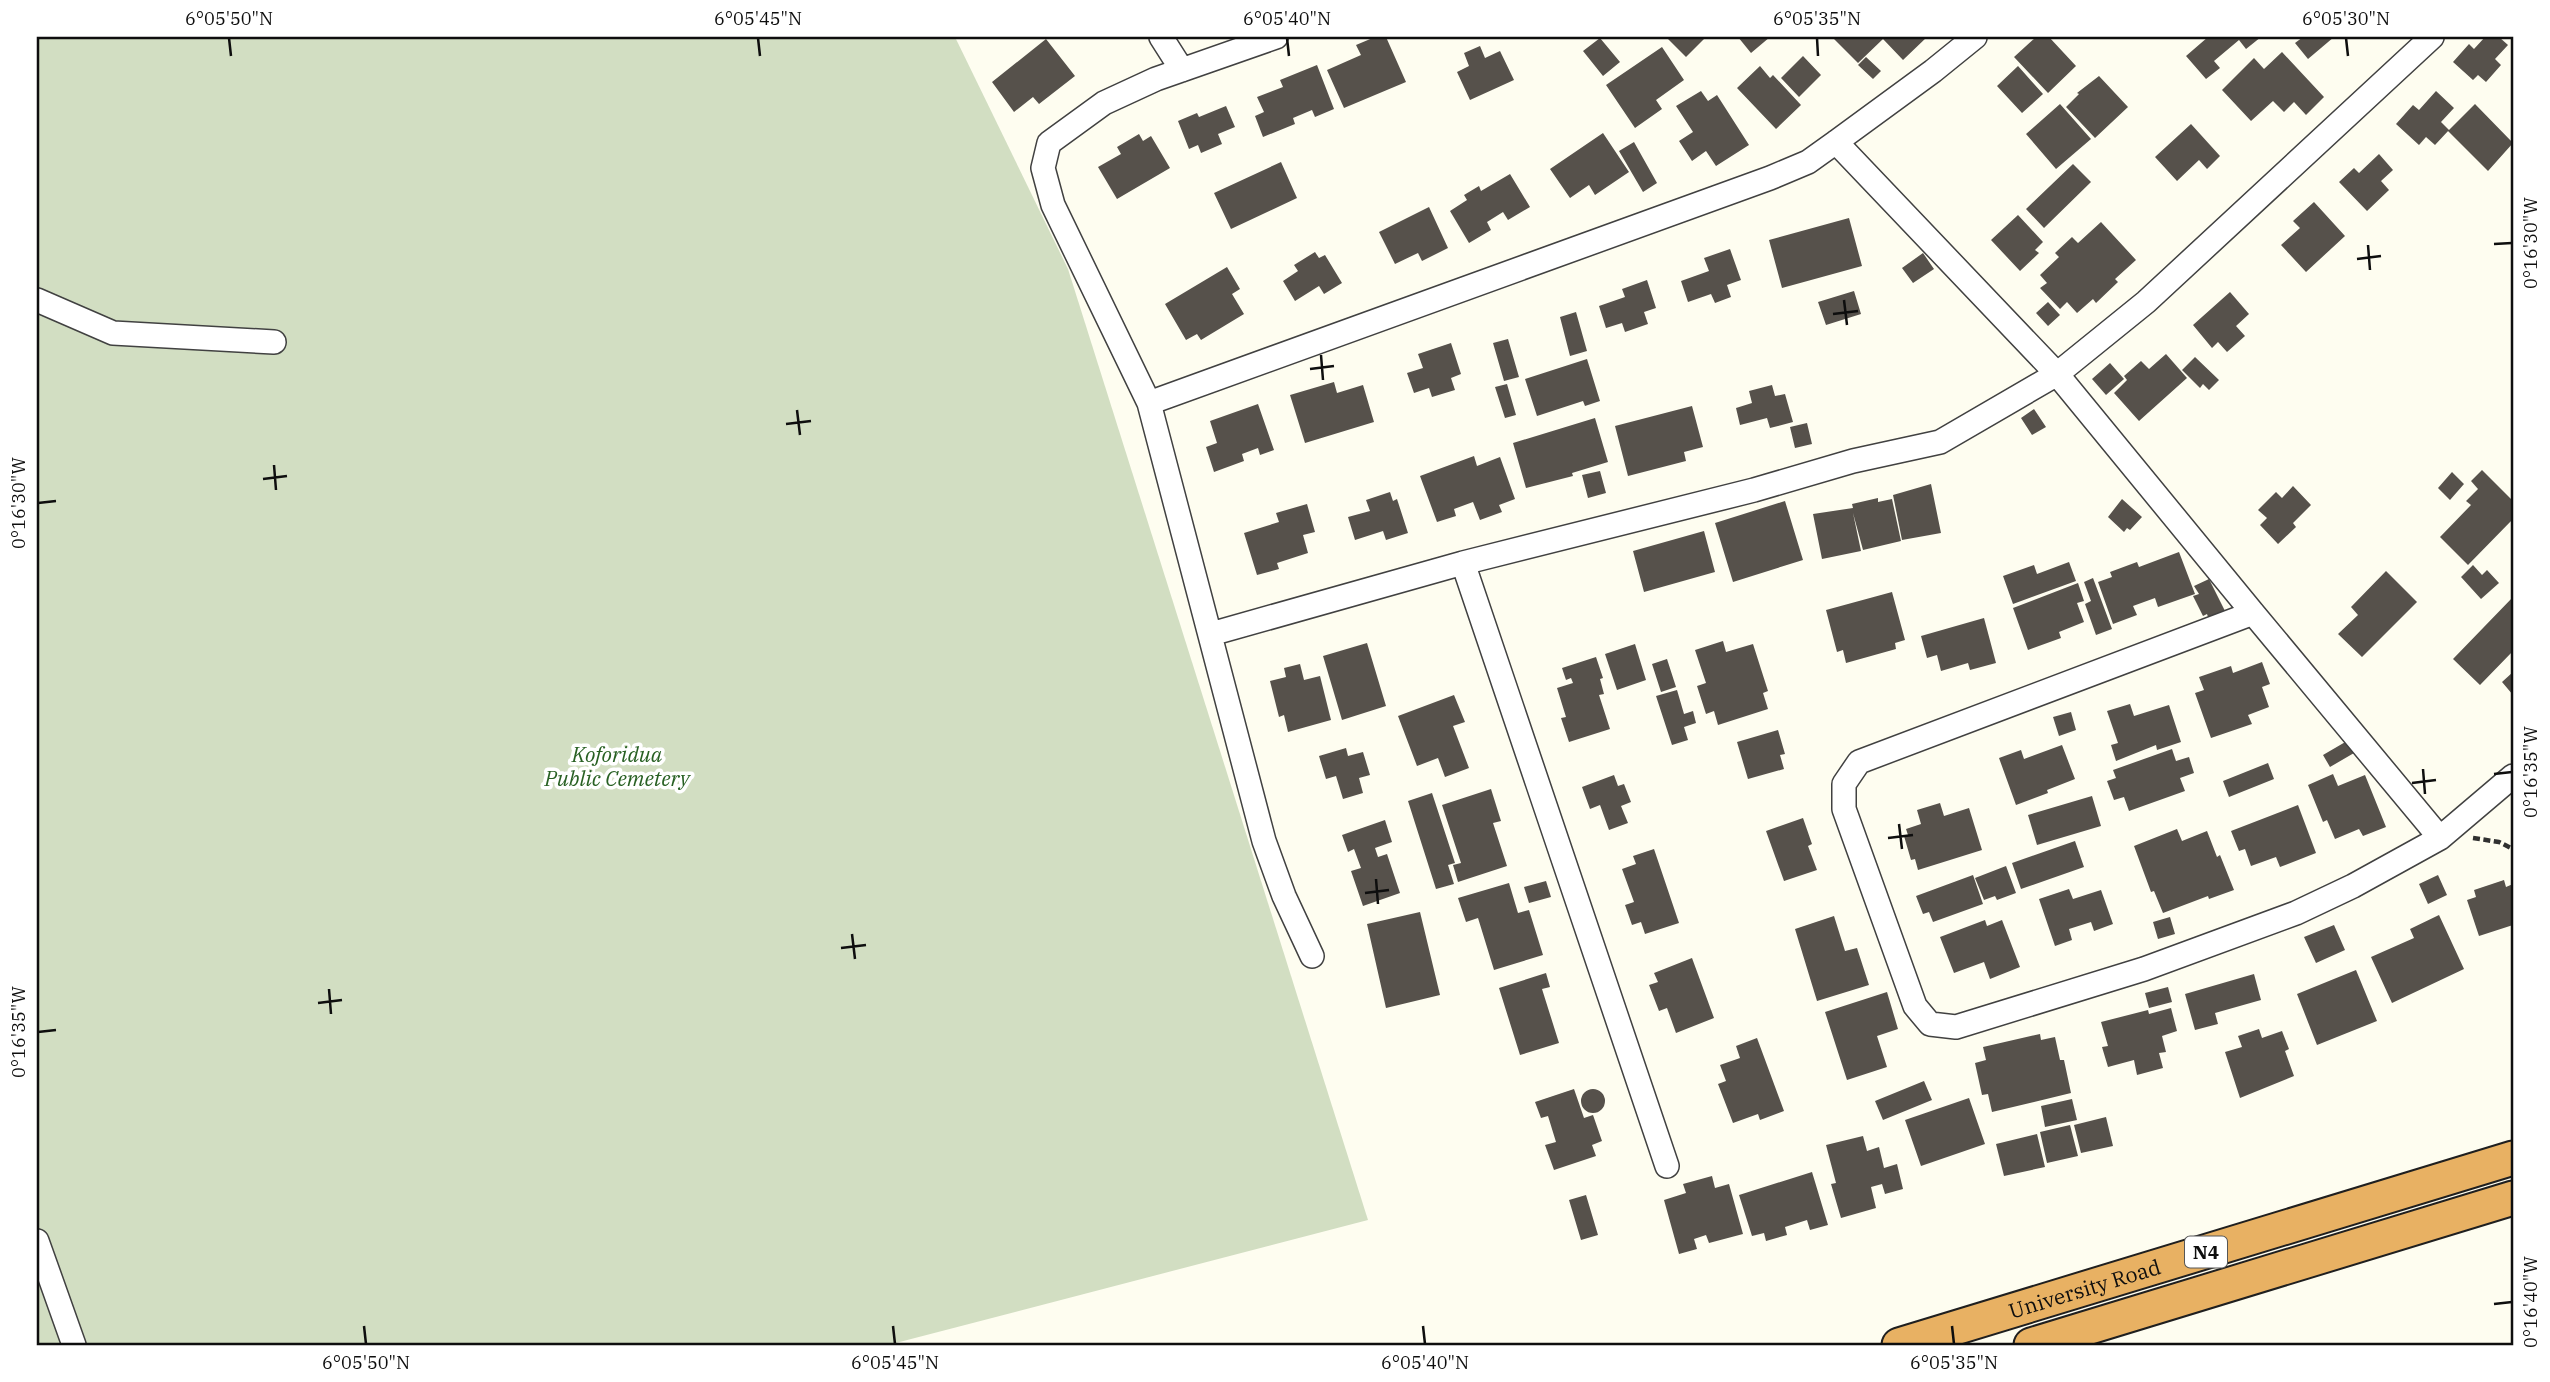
<svg xmlns="http://www.w3.org/2000/svg" width="2550" height="1382" viewBox="0 0 2550 1382" font-family="'IBM Plex Serif',serif">
<style>
.cemetery{fill:#d2dec2}
.building{fill:#56514b}
.lines{fill:none;stroke-linecap:round;stroke-linejoin:round}
.minor-casing{stroke:#414141;stroke-width:26}
.highway-casing{stroke:#1f1f1f;stroke-width:37}
.path{stroke:#303030;stroke-width:4.5;stroke-dasharray:7 3.5;stroke-linecap:butt}
.minor{stroke:#fff;stroke-width:23}
.highway{stroke:#e8b163;stroke-width:33}
.ticks{fill:none;stroke:#0e0e0e;stroke-width:2.5}
.labels{text-anchor:middle;dominant-baseline:central;stroke-width:7;stroke-linejoin:round;paint-order:stroke}
.shield{fill:#fff;stroke:#565656;stroke-width:2}
.shield-label{font-size:19px;font-weight:bold;fill:#0e0e0e}
.park-label{font-size:21px;font-style:italic;fill:#286023;stroke:#fff}
.street-label{font-size:21px;fill:#0e0e0e;stroke:#fff}
.neatline{fill:none;stroke:#0e0e0e;stroke-width:2.5}
.ticks-label{font-size:18px;text-anchor:middle;fill:#0e0e0e}
</style>
<rect width="100%" height="100%" fill="#fefdf0"/>
<path class="cemetery" d="M 37,37 L 955,37 L 1068,269 L 1368,1220 L 888,1345 L 37,1345 Z"/>
<path class="building" d="M 1375,37 L 1386,37 L 1406,82 L 1344,108 L 1327,70 L 1361,55 L 1356,45 Z
M 1670,37 L 1706,37 L 1686,57 L 1668,39 Z
M 1738,37 L 1770,37 L 1751,53 Z
M 1832,37 L 1927,37 L 1903,60 L 1883,39 L 1858,63 Z
M 2036,37 L 2049,37 L 2076,66 L 2048,93 L 2014,57 Z
M 2208,37 L 2261,37 L 2246,49 L 2239,40 L 2214,61 L 2220,68 L 2206,79 L 2186,56 Z
M 2303,37 L 2334,37 L 2308,59 L 2295,43 Z
M 2485,37 L 2499,37 L 2508,45 L 2495,59 L 2501,65 L 2486,82 L 2478,75 L 2473,80 L 2453,62 L 2469,44 L 2474,49 Z
M 1600,38 L 1620,62 L 1603,76 L 1583,51 Z
M 1046,39 L 1075,76 L 1039,104 L 1033,97 L 1014,112 L 992,82 Z
M 1480,46 L 1485,58 L 1500,51 L 1514,80 L 1470,100 L 1457,72 L 1469,66 L 1464,53 Z
M 1662,47 L 1684,80 L 1656,100 L 1662,109 L 1635,128 L 1606,85 Z
M 2282,52 L 2324,97 L 2306,115 L 2294,102 L 2284,112 L 2273,101 L 2251,121 L 2222,90 L 2254,58 L 2264,69 Z
M 1803,56 L 1821,75 L 1799,97 L 1781,78 Z
M 1866,57 L 1881,71 L 1873,79 L 1858,65 Z
M 1317,65 L 1334,109 L 1315,117 L 1312,110 L 1293,118 L 1295,124 L 1263,137 L 1255,116 L 1264,112 L 1257,97 L 1283,87 L 1280,80 Z
M 1760,66 L 1770,78 L 1773,75 L 1801,105 L 1776,129 L 1737,88 Z
M 2018,66 L 2043,94 L 2022,113 L 1997,86 Z
M 2099,76 L 2128,107 L 2095,138 L 2066,107 L 2079,94 L 2077,93 Z
M 1701,91 L 1708,101 L 1717,95 L 1749,145 L 1716,166 L 1706,151 L 1692,161 L 1679,141 L 1693,132 L 1676,106 Z
M 2436,91 L 2454,108 L 2441,122 L 2449,130 L 2435,145 L 2426,137 L 2419,145 L 2396,124 L 2413,105 L 2419,110 Z
M 2060,104 L 2091,139 L 2056,169 L 2026,134 Z
M 2475,104 L 2513,143 L 2488,171 L 2448,131 Z
M 1226,106 L 1235,127 L 1218,134 L 1222,144 L 1201,153 L 1198,145 L 1189,149 L 1178,121 L 1197,113 L 1199,117 Z
M 2191,124 L 2220,156 L 2207,169 L 2199,160 L 2177,181 L 2155,157 Z
M 1603,133 L 1629,172 L 1595,195 L 1589,185 L 1570,198 L 1550,169 Z
M 1139,134 L 1143,141 L 1151,136 L 1170,168 L 1117,199 L 1098,167 L 1121,154 L 1117,147 Z
M 1634,142 L 1657,183 L 1643,192 L 1619,151 Z
M 2379,154 L 2393,170 L 2381,181 L 2389,190 L 2367,211 L 2339,182 L 2354,168 L 2359,173 Z
M 1281,162 L 1297,198 L 1231,229 L 1214,193 Z
M 2073,164 L 2091,182 L 2044,228 L 2026,209 Z
M 1510,174 L 1530,207 L 1508,220 L 1503,212 L 1487,222 L 1491,230 L 1469,243 L 1450,211 L 1467,200 L 1464,195 L 1479,186 L 1481,191 Z
M 2314,202 L 2345,236 L 2306,272 L 2281,245 L 2300,228 L 2293,221 Z
M 1429,207 L 1448,248 L 1422,261 L 1418,253 L 1395,264 L 1379,232 Z
M 2018,215 L 2043,242 L 2035,250 L 2039,253 L 2020,271 L 1991,240 Z
M 1849,218 L 1862,266 L 1782,288 L 1769,240 Z
M 2101,222 L 2136,260 L 2115,279 L 2118,282 L 2096,303 L 2093,299 L 2077,313 L 2067,302 L 2060,309 L 2040,288 L 2047,283 L 2040,275 L 2059,257 L 2055,253 L 2072,237 L 2078,243 Z
M 1730,249 L 1741,280 L 1727,285 L 1731,297 L 1715,303 L 1711,294 L 1688,302 L 1681,281 L 1709,271 L 1704,258 Z
M 1315,252 L 1319,258 L 1325,255 L 1342,283 L 1324,294 L 1319,286 L 1295,301 L 1283,281 L 1298,271 L 1294,265 Z
M 1923,253 L 1934,269 L 1913,283 L 1902,268 Z
M 1227,267 L 1240,289 L 1232,294 L 1244,314 L 1201,340 L 1197,334 L 1186,340 L 1165,304 Z
M 1647,280 L 1656,308 L 1644,312 L 1648,324 L 1625,332 L 1622,323 L 1606,328 L 1599,306 L 1625,297 L 1622,289 Z
M 1854,291 L 1861,314 L 1826,325 L 1818,302 Z
M 2230,292 L 2249,314 L 2236,326 L 2245,336 L 2227,352 L 2218,342 L 2212,348 L 2193,325 Z
M 2048,302 L 2060,315 L 2048,326 L 2036,313 Z
M 1576,312 L 1587,351 L 1570,356 L 1560,317 Z
M 1508,339 L 1519,377 L 1504,381 L 1493,343 Z
M 1451,343 L 1461,374 L 1451,378 L 1455,390 L 1432,397 L 1429,388 L 1414,393 L 1407,373 L 1423,368 L 1418,354 Z
M 2166,354 L 2187,378 L 2139,421 L 2114,393 L 2127,380 L 2124,376 L 2141,361 L 2149,369 Z
M 2195,357 L 2219,380 L 2209,390 L 2203,384 L 2200,388 L 2182,370 Z
M 1587,359 L 1600,401 L 1585,406 L 1583,401 L 1537,416 L 1525,379 Z
M 2110,363 L 2124,379 L 2106,395 L 2092,379 Z
M 1334,382 L 1337,393 L 1363,385 L 1374,422 L 1305,443 L 1290,395 Z
M 1507,384 L 1516,415 L 1505,418 L 1495,387 Z
M 1772,385 L 1775,396 L 1785,394 L 1793,422 L 1770,428 L 1767,418 L 1740,425 L 1736,408 L 1752,403 L 1749,391 Z
M 1258,404 L 1274,450 L 1260,455 L 1258,448 L 1242,454 L 1244,461 L 1214,472 L 1206,447 L 1217,443 L 1210,421 Z
M 1692,406 L 1703,447 L 1684,452 L 1686,461 L 1628,476 L 1615,426 Z
M 2034,409 L 2046,427 L 2032,435 L 2021,418 Z
M 1595,418 L 1608,462 L 1572,473 L 1573,476 L 1526,488 L 1513,443 Z
M 1807,423 L 1812,444 L 1795,448 L 1790,427 Z
M 1474,456 L 1477,466 L 1500,457 L 1515,499 L 1499,505 L 1502,512 L 1480,520 L 1473,502 L 1454,509 L 1456,516 L 1437,522 L 1420,476 Z
M 2482,470 L 2513,501 L 2513,519 L 2468,565 L 2440,537 L 2471,505 L 2466,501 L 2478,489 L 2471,481 Z
M 1600,471 L 1606,493 L 1588,498 L 1582,475 Z
M 2452,472 L 2464,484 L 2450,500 L 2438,488 Z
M 1931,484 L 1941,533 L 1902,540 L 1893,495 Z
M 2293,486 L 2311,505 L 2293,523 L 2296,527 L 2278,544 L 2260,525 L 2267,518 L 2258,510 L 2276,492 L 2282,498 Z
M 1390,492 L 1393,501 L 1397,499 L 1408,533 L 1386,540 L 1383,531 L 1355,540 L 1348,517 L 1370,511 L 1366,500 Z
M 1878,498 L 1878,502 L 1892,499 L 1901,541 L 1863,550 L 1853,513 L 1861,551 L 1822,559 L 1813,514 L 1853,508 L 1852,504 Z
M 2122,499 L 2142,517 L 2130,530 L 2127,528 L 2124,532 L 2108,517 Z
M 1785,501 L 1803,560 L 1733,582 L 1715,523 Z
M 1307,504 L 1315,532 L 1303,535 L 1308,553 L 1277,563 L 1279,569 L 1257,575 L 1244,533 L 1279,522 L 1276,513 Z
M 1704,531 L 1715,572 L 1644,592 L 1633,551 Z
M 2179,552 L 2195,594 L 2158,607 L 2155,598 L 2133,606 L 2137,615 L 2113,624 L 2098,582 L 2112,577 L 2110,572 L 2137,562 L 2139,567 Z
M 2069,562 L 2076,581 L 2013,604 L 2003,576 L 2034,565 L 2037,574 Z
M 2473,565 L 2482,575 L 2487,570 L 2499,583 L 2481,599 L 2461,577 Z
M 2386,571 L 2417,602 L 2362,657 L 2338,634 L 2358,615 L 2351,607 Z
M 2093,578 L 2112,629 L 2096,635 L 2085,604 L 2091,601 L 2084,582 Z
M 2209,579 L 2225,611 L 2209,620 L 2207,614 L 2203,616 L 2193,596 L 2199,594 L 2194,586 Z
M 2078,583 L 2084,601 L 2077,603 L 2084,622 L 2059,632 L 2061,638 L 2028,650 L 2013,608 Z
M 1892,592 L 1905,640 L 1895,643 L 1896,649 L 1846,663 L 1843,650 L 1837,652 L 1826,610 Z
M 2513,597 L 2513,651 L 2480,685 L 2453,659 Z
M 1984,618 L 1996,663 L 1970,670 L 1968,663 L 1941,671 L 1937,655 L 1927,658 L 1921,636 Z
M 1723,641 L 1726,652 L 1753,644 L 1768,691 L 1763,693 L 1768,709 L 1718,725 L 1714,711 L 1706,714 L 1697,686 L 1706,683 L 1695,650 Z
M 1367,643 L 1386,706 L 1342,720 L 1323,656 Z
M 1635,644 L 1646,680 L 1617,690 L 1605,654 Z
M 1596,657 L 1603,678 L 1600,679 L 1604,694 L 1599,695 L 1610,729 L 1569,742 L 1561,718 L 1566,717 L 1557,688 L 1573,683 L 1571,678 L 1566,680 L 1562,668 Z
M 1667,659 L 1676,687 L 1661,692 L 1652,664 Z
M 2262,662 L 2270,684 L 2262,687 L 2269,707 L 2248,715 L 2252,724 L 2211,738 L 2195,693 L 2204,690 L 2199,677 L 2231,666 L 2233,673 Z
M 1300,664 L 1304,680 L 1320,676 L 1331,720 L 1288,732 L 1284,715 L 1279,717 L 1270,681 L 1286,677 L 1284,668 Z
M 2513,672 L 2513,695 L 2502,682 Z
M 1677,690 L 1684,714 L 1693,711 L 1696,723 L 1684,727 L 1688,740 L 1672,745 L 1656,696 Z
M 1454,695 L 1465,722 L 1453,726 L 1469,768 L 1445,777 L 1438,758 L 1417,766 L 1398,716 Z
M 2130,704 L 2134,716 L 2169,705 L 2181,742 L 2157,750 L 2156,745 L 2116,761 L 2111,745 L 2118,743 L 2107,711 Z
M 2071,712 L 2076,730 L 2059,736 L 2053,717 Z
M 1778,730 L 1785,754 L 1780,755 L 1784,769 L 1748,779 L 1737,742 Z
M 2347,741 L 2354,753 L 2330,767 L 2323,755 Z
M 2062,745 L 2075,779 L 2047,790 L 2048,793 L 2016,805 L 1999,758 L 2021,750 L 2024,759 Z
M 1346,748 L 1348,756 L 1363,752 L 1370,775 L 1359,778 L 1363,793 L 1343,799 L 1336,776 L 1326,779 L 1319,756 Z
M 2172,749 L 2176,761 L 2189,757 L 2194,773 L 2180,778 L 2185,791 L 2129,811 L 2124,797 L 2114,800 L 2107,781 L 2116,778 L 2113,770 Z
M 2268,763 L 2274,779 L 2229,797 L 2223,781 Z
M 2333,774 L 2338,786 L 2365,775 L 2386,827 L 2363,836 L 2359,829 L 2335,839 L 2327,820 L 2323,822 L 2308,785 Z
M 1614,775 L 1618,786 L 1624,784 L 1631,802 L 1621,806 L 1628,823 L 1609,830 L 1600,805 L 1590,809 L 1582,787 Z
M 1491,789 L 1501,821 L 1493,823 L 1507,866 L 1458,882 L 1453,865 L 1461,863 L 1442,805 Z
M 1432,793 L 1455,863 L 1448,865 L 1454,884 L 1436,889 L 1408,801 Z
M 2092,796 L 2101,826 L 2037,845 L 2028,815 Z
M 1940,803 L 1944,816 L 1969,808 L 1982,850 L 1918,870 L 1915,859 L 1911,860 L 1904,836 L 1908,835 L 1906,829 L 1921,824 L 1917,810 Z
M 2298,805 L 2316,853 L 2280,867 L 2276,857 L 2251,866 L 2245,849 L 2239,851 L 2231,831 Z
M 1803,818 L 1812,844 L 1808,846 L 1817,870 L 1784,881 L 1766,831 Z
M 1385,820 L 1392,842 L 1375,848 L 1378,857 L 1387,854 L 1400,893 L 1363,906 L 1351,871 L 1361,868 L 1354,849 L 1348,852 L 1342,835 Z
M 2177,829 L 2182,841 L 2207,831 L 2217,857 L 2220,855 L 2234,890 L 2209,899 L 2208,896 L 2163,913 L 2154,891 L 2151,892 L 2134,846 Z
M 2075,841 L 2084,867 L 2021,889 L 2012,863 Z
M 1654,849 L 1679,923 L 1645,934 L 1641,922 L 1632,925 L 1625,905 L 1634,902 L 1622,869 L 1636,864 L 1633,856 Z
M 2006,866 L 2016,893 L 1997,900 L 1995,896 L 1984,900 L 1975,878 Z
M 1973,875 L 1983,904 L 1933,922 L 1929,912 L 1923,914 L 1916,896 Z
M 2438,875 L 2447,895 L 2428,904 L 2419,884 Z
M 2504,880 L 2506,887 L 2513,884 L 2513,925 L 2479,936 L 2467,900 L 2476,897 L 2474,890 Z
M 1546,881 L 1551,897 L 1529,903 L 1524,887 Z
M 1509,883 L 1518,913 L 1529,910 L 1543,955 L 1494,970 L 1478,918 L 1466,922 L 1458,898 Z
M 2069,889 L 2073,899 L 2101,890 L 2113,924 L 2094,931 L 2091,922 L 2069,929 L 2072,940 L 2055,946 L 2039,899 Z
M 1420,912 L 1440,995 L 1386,1008 L 1367,924 Z
M 2439,915 L 2464,969 L 2392,1003 L 2371,957 L 2414,938 L 2410,929 Z
M 1834,916 L 1845,951 L 1857,948 L 1869,985 L 1817,1001 L 1795,929 Z
M 2170,917 L 2175,934 L 2158,939 L 2153,922 Z
M 1985,920 L 1987,926 L 2002,920 L 2020,967 L 1990,979 L 1984,962 L 1954,973 L 1940,937 Z
M 2334,925 L 2345,950 L 2316,963 L 2304,937 Z
M 1692,958 L 1714,1018 L 1676,1033 L 1667,1008 L 1659,1011 L 1649,985 L 1658,982 L 1654,973 Z
M 2356,970 L 2377,1021 L 2317,1045 L 2297,994 Z
M 1546,973 L 1550,987 L 1542,989 L 1559,1043 L 1520,1055 L 1499,988 Z
M 2254,974 L 2261,1000 L 2215,1013 L 2218,1024 L 2195,1030 L 2185,994 Z
M 2168,987 L 2172,1002 L 2149,1008 L 2145,993 Z
M 1887,992 L 1898,1029 L 1877,1036 L 1887,1067 L 1847,1080 L 1825,1012 Z
M 2171,1008 L 2177,1031 L 2162,1036 L 2166,1052 L 2159,1053 L 2163,1068 L 2137,1075 L 2134,1060 L 2108,1067 L 2102,1047 L 2108,1046 L 2101,1022 L 2148,1010 L 2149,1014 Z
M 2259,1029 L 2262,1038 L 2282,1031 L 2289,1049 L 2285,1051 L 2294,1076 L 2240,1098 L 2225,1052 L 2242,1047 L 2238,1036 Z
M 2040,1034 L 2041,1040 L 2055,1037 L 2060,1060 L 2064,1060 L 2071,1093 L 1992,1112 L 1988,1094 L 1982,1095 L 1975,1063 L 1986,1060 L 1983,1047 Z
M 1757,1038 L 1784,1111 L 1760,1120 L 1758,1114 L 1733,1123 L 1718,1084 L 1726,1081 L 1720,1065 L 1740,1058 L 1736,1046 Z
M 1924,1081 L 1932,1100 L 1883,1120 L 1875,1101 Z
M1581 1101a12 12 0 1 1 24 0a12 12 0 1 1-24 0Z
M 1574,1089 L 1584,1118 L 1593,1115 L 1602,1141 L 1592,1145 L 1596,1156 L 1554,1170 L 1545,1145 L 1556,1142 L 1548,1116 L 1541,1118 L 1535,1102 Z
M 1969,1098 L 1985,1144 L 1921,1166 L 1905,1120 Z
M 2072,1099 L 2077,1120 L 2045,1127 L 2041,1106 Z
M 2106,1117 L 2113,1146 L 2081,1153 L 2074,1125 Z
M 2070,1125 L 2078,1156 L 2047,1163 L 2040,1132 Z
M 2037,1134 L 2045,1167 L 2004,1176 L 1996,1144 Z
M 1863,1136 L 1867,1151 L 1879,1147 L 1884,1168 L 1897,1164 L 1903,1189 L 1885,1194 L 1882,1184 L 1871,1187 L 1876,1208 L 1841,1218 L 1831,1184 L 1836,1183 L 1826,1145 Z
M 1812,1172 L 1828,1225 L 1810,1230 L 1807,1220 L 1785,1227 L 1787,1235 L 1766,1241 L 1764,1233 L 1752,1236 L 1739,1195 Z
M 1712,1176 L 1715,1188 L 1729,1184 L 1743,1234 L 1709,1243 L 1706,1235 L 1694,1239 L 1697,1249 L 1679,1254 L 1664,1200 L 1686,1193 L 1683,1184 Z
M 1586,1195 L 1598,1235 L 1581,1240 L 1569,1200 Z"/>
<g class="lines">
<defs>
<path id="minor" d="M 1161,37 L 1182,70
M 1276,37 L 1156,79 L 1104,103 L 1049,143 L 1043,168 L 1053,205 L 1149,403 L 1264,841 L 1284,896 L 1312,956
M 1836,142 L 2057,374 L 2253,613 L 2440,838
M 37,300 L 113,333 L 274,342
M 1149,403 L 1770,178 L 1808,162 L 1836,142 L 1933,71 L 1975,37
M 1463,563 L 1667,1166
M 2253,613 L 1859,762 L 1844,784 L 1844,809 L 1915,1006 L 1930,1024 L 1956,1027 L 2144,969 L 2296,913 L 2353,886 L 2440,838 L 2513,776
M 1211,634 L 1463,563 L 1754,490 L 1853,461 L 1940,442 L 2057,374 L 2146,302 L 2432,37
M 37,1241 L 74,1345"/>
<g id="highway">
<path id="s1" d="M 1899,1345 L 2513,1158"/>
<path d="M 2031,1345 L 2513,1198"/>
</g>
</defs>
<use href="#minor" class="minor-casing"/>
<use href="#highway" class="highway-casing"/>
<path class="path" d="M 2473,838 L 2499,842 L 2513,849"/>
<use href="#minor" class="minor"/>
<use href="#highway" class="highway"/>
</g>
<path class="ticks" d="M 229,38 L 231,56M 758,38 L 760,56M 1287,38 L 1289,56M 1817,38 L 1818,56M 2346,38 L 2348,56M 2494,244 L 2512,243M 2368,245 L 2370,270M 2357,259 L 2381,256M 1844,300 L 1847,325M 1833,314 L 1858,311M 1321,355 L 1323,380M 1310,369 L 1334,366M 797,410 L 800,435M 786,424 L 811,421M 274,465 L 276,490M 263,479 L 287,476M 38,503 L 56,501M 2423,769 L 2425,794M 2494,774 L 2512,772M 2412,783 L 2436,780M 1899,824 L 1902,849M 1888,838 L 1913,835M 1376,879 L 1378,904M 1365,893 L 1389,890M 852,934 L 855,959M 841,948 L 866,945M 329,989 L 331,1014M 318,1003 L 342,1000M 38,1032 L 56,1030M 2494,1304 L 2512,1302M 364,1326 L 366,1344M 893,1326 L 895,1344M 1423,1326 L 1425,1344M 1952,1326 L 1954,1344"/>
<g class="labels">
<rect class="shield" x="2185" y="1236.5" width="42" height="31" rx="5"/>
<g class="shield-label">
<text x="2206" y="1252">N4</text>
</g>
<g class="park-label">
<text x="617" y="754">Koforidua<tspan x="617" dy="24">Public Cemetery</tspan></text>
</g>
<g class="street-label">
<text stroke="none"><textPath href="#s1" startOffset="194">University Road</textPath></text>
</g>
</g>
<rect width="2550" height="1382" fill="none" stroke="#ffffff" stroke-width="77"/>
<rect x="38" y="38" width="2474" height="1306" class="neatline"/>
<g class="ticks-label">
<text x="229" y="25">6°05'50"N</text>
<text x="758" y="25">6°05'45"N</text>
<text x="1287" y="25">6°05'40"N</text>
<text x="1817" y="25">6°05'35"N</text>
<text x="2346" y="25">6°05'30"N</text>
<text transform="translate(2531 243) rotate(-90)" y="6">0°16'30"W</text>
<text transform="translate(19 503) rotate(-90)" y="6">0°16'30"W</text>
<text transform="translate(2531 772) rotate(-90)" y="6">0°16'35"W</text>
<text transform="translate(19 1032) rotate(-90)" y="6">0°16'35"W</text>
<text transform="translate(2531 1302) rotate(-90)" y="6">0°16'40"W</text>
<text x="366" y="1369">6°05'50"N</text>
<text x="895" y="1369">6°05'45"N</text>
<text x="1425" y="1369">6°05'40"N</text>
<text x="1954" y="1369">6°05'35"N</text>
</g>
</svg>
